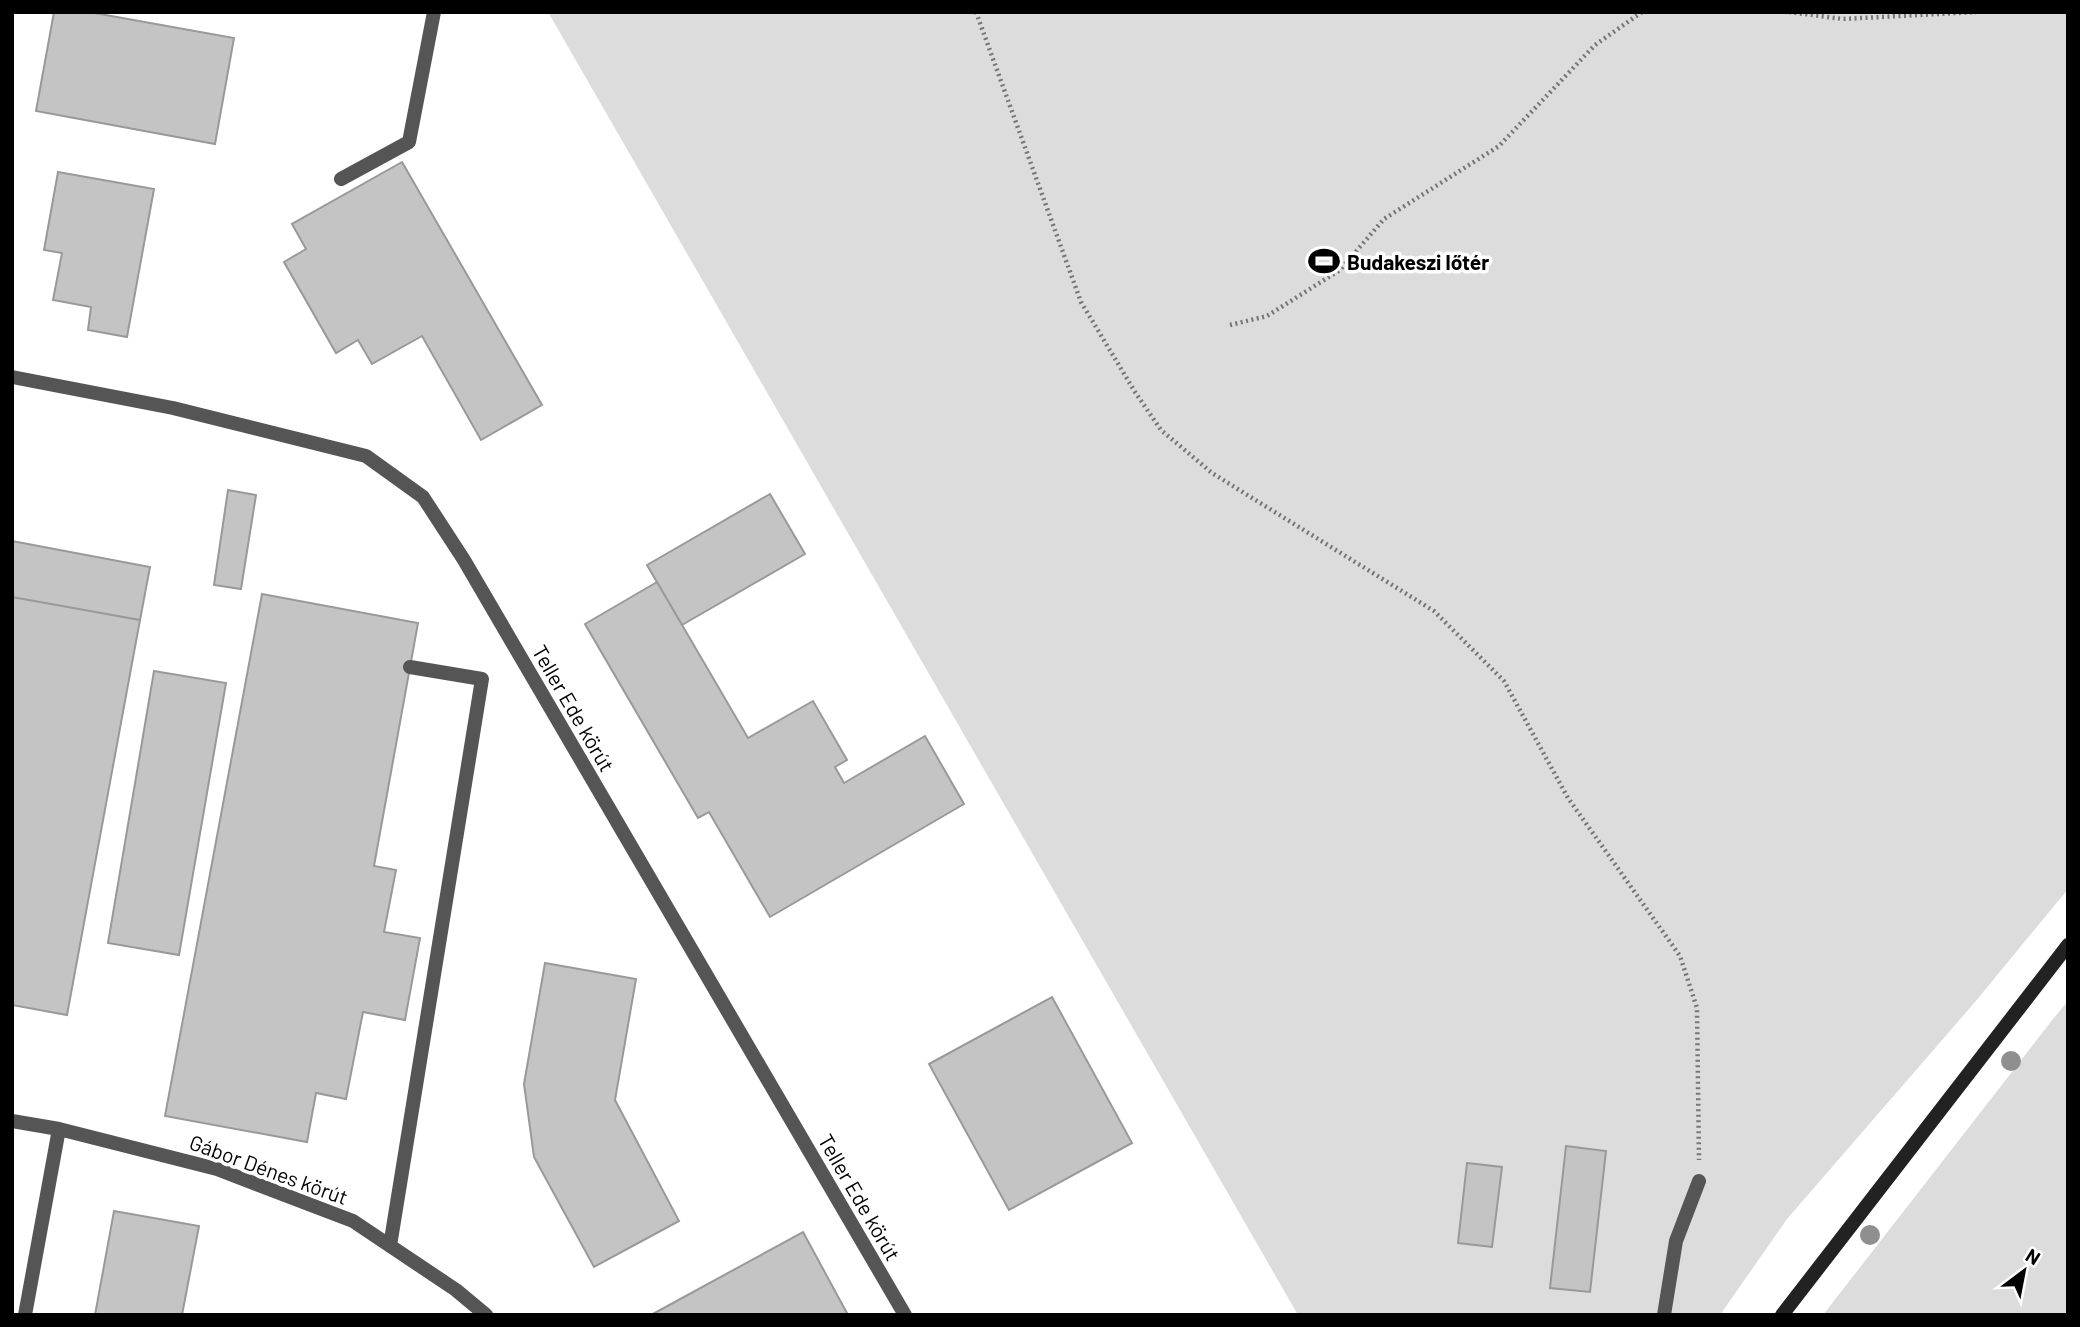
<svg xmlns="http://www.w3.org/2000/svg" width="2080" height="1327" viewBox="0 0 2080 1327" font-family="Barlow,sans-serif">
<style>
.green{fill:#dcdcdc}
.building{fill:#c4c4c4;stroke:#999;stroke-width:2}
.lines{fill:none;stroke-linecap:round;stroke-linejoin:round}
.path{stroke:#777;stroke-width:4.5;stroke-dasharray:2 3.5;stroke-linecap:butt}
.lane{stroke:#555;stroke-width:14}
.street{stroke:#555;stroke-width:14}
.secondary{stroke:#222;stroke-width:14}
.tree{fill:#8f8f8f}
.labels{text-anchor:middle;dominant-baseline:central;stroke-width:7;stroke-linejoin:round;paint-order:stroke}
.poi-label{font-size:21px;font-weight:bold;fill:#000;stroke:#fff;text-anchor:start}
.street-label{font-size:21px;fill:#000;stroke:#fff}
</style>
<rect width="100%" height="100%" fill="#fff"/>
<path class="green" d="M 548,12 L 2068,12 L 2068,889 L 1975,1002 L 1787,1219 L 1720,1315 L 1298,1315 Z
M 2068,1001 L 2068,1315 L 1823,1315 L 2053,1019 Z"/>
<path class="building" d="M 54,12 L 89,12 L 234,38 L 215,144 L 36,111 Z
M 402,162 L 542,405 L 481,440 L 422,336 L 372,364 L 358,340 L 336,353 L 284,262 L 306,249 L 292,224 Z
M 58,172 L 154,189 L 127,337 L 88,330 L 91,307 L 53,300 L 62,253 L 44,250 Z
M 228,490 L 256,495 L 241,589 L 214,585 Z
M 770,494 L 805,554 L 682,625 L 647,565 Z
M 12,541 L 150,567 L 140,620 L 12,597 Z
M 657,582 L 748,738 L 813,701 L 847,760 L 835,767 L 844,783 L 925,736 L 964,804 L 770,917 L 709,812 L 698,818 L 585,624 Z
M 262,594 L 418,623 L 374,866 L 396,870 L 384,932 L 420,938 L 405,1020 L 363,1012 L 346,1099 L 316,1093 L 307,1142 L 165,1116 Z
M 12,597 L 140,620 L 67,1015 L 12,1005 Z
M 154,671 L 226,683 L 179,955 L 108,943 Z
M 545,963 L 636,979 L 615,1100 L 679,1221 L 594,1267 L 534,1157 L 524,1084 Z
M 1052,997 L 1132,1143 L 1009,1210 L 929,1064 Z
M 1566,1146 L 1606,1151 L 1590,1292 L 1550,1288 Z
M 1467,1163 L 1502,1167 L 1492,1247 L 1458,1243 Z
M 114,1211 L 199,1226 L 182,1315 L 95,1315 Z
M 803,1232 L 848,1315 L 651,1315 Z"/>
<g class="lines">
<path class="path" d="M 976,12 L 1081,302 L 1135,392 L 1161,430 L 1212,473 L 1434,611 L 1504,681 L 1568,798 L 1680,956 L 1697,1008 L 1699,1160
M 1789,12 L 1843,19 L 1976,12
M 1230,325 L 1267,316 L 1340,270 L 1384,219 L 1499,146 L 1595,45 L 1642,12"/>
<path class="lane" d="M 341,179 L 409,142 L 434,12
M 12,377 L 173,408 L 366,456 L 423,497 L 464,560 L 905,1315
M 12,1121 L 59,1129 L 217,1169 L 353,1221 L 456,1290 L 486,1315
M 390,1246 L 482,679 L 410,667
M 25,1315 L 59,1129"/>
<path class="street" d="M 1664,1315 L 1676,1241 L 1699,1181"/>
<path class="secondary" d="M 1782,1315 L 2068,945"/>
</g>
<g class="tree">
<circle cx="2011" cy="1061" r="10"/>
<circle cx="1870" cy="1235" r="10"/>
</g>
<defs>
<symbol id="stadium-bare" viewBox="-9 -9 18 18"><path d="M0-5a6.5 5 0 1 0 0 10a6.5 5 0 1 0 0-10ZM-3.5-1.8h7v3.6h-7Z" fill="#000" stroke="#fff" stroke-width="2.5" paint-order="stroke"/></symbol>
</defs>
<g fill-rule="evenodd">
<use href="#stadium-bare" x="1302" y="239" width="44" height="44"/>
</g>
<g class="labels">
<g class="poi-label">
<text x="1347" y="261">Budakeszi lőtér</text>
</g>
<g class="street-label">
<text transform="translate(574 708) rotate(60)">Teller Ede körút</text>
<text transform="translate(269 1169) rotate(20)">Gábor Dénes körút</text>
<text transform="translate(860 1197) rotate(60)">Teller Ede körút</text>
</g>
</g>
<rect width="2080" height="1327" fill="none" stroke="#000000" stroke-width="28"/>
<g transform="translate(2024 1271) rotate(32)" stroke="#ffffff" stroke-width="5" paint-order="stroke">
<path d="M0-5L12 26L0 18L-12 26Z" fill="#000000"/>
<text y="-10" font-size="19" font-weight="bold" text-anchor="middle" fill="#000000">N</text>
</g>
</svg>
